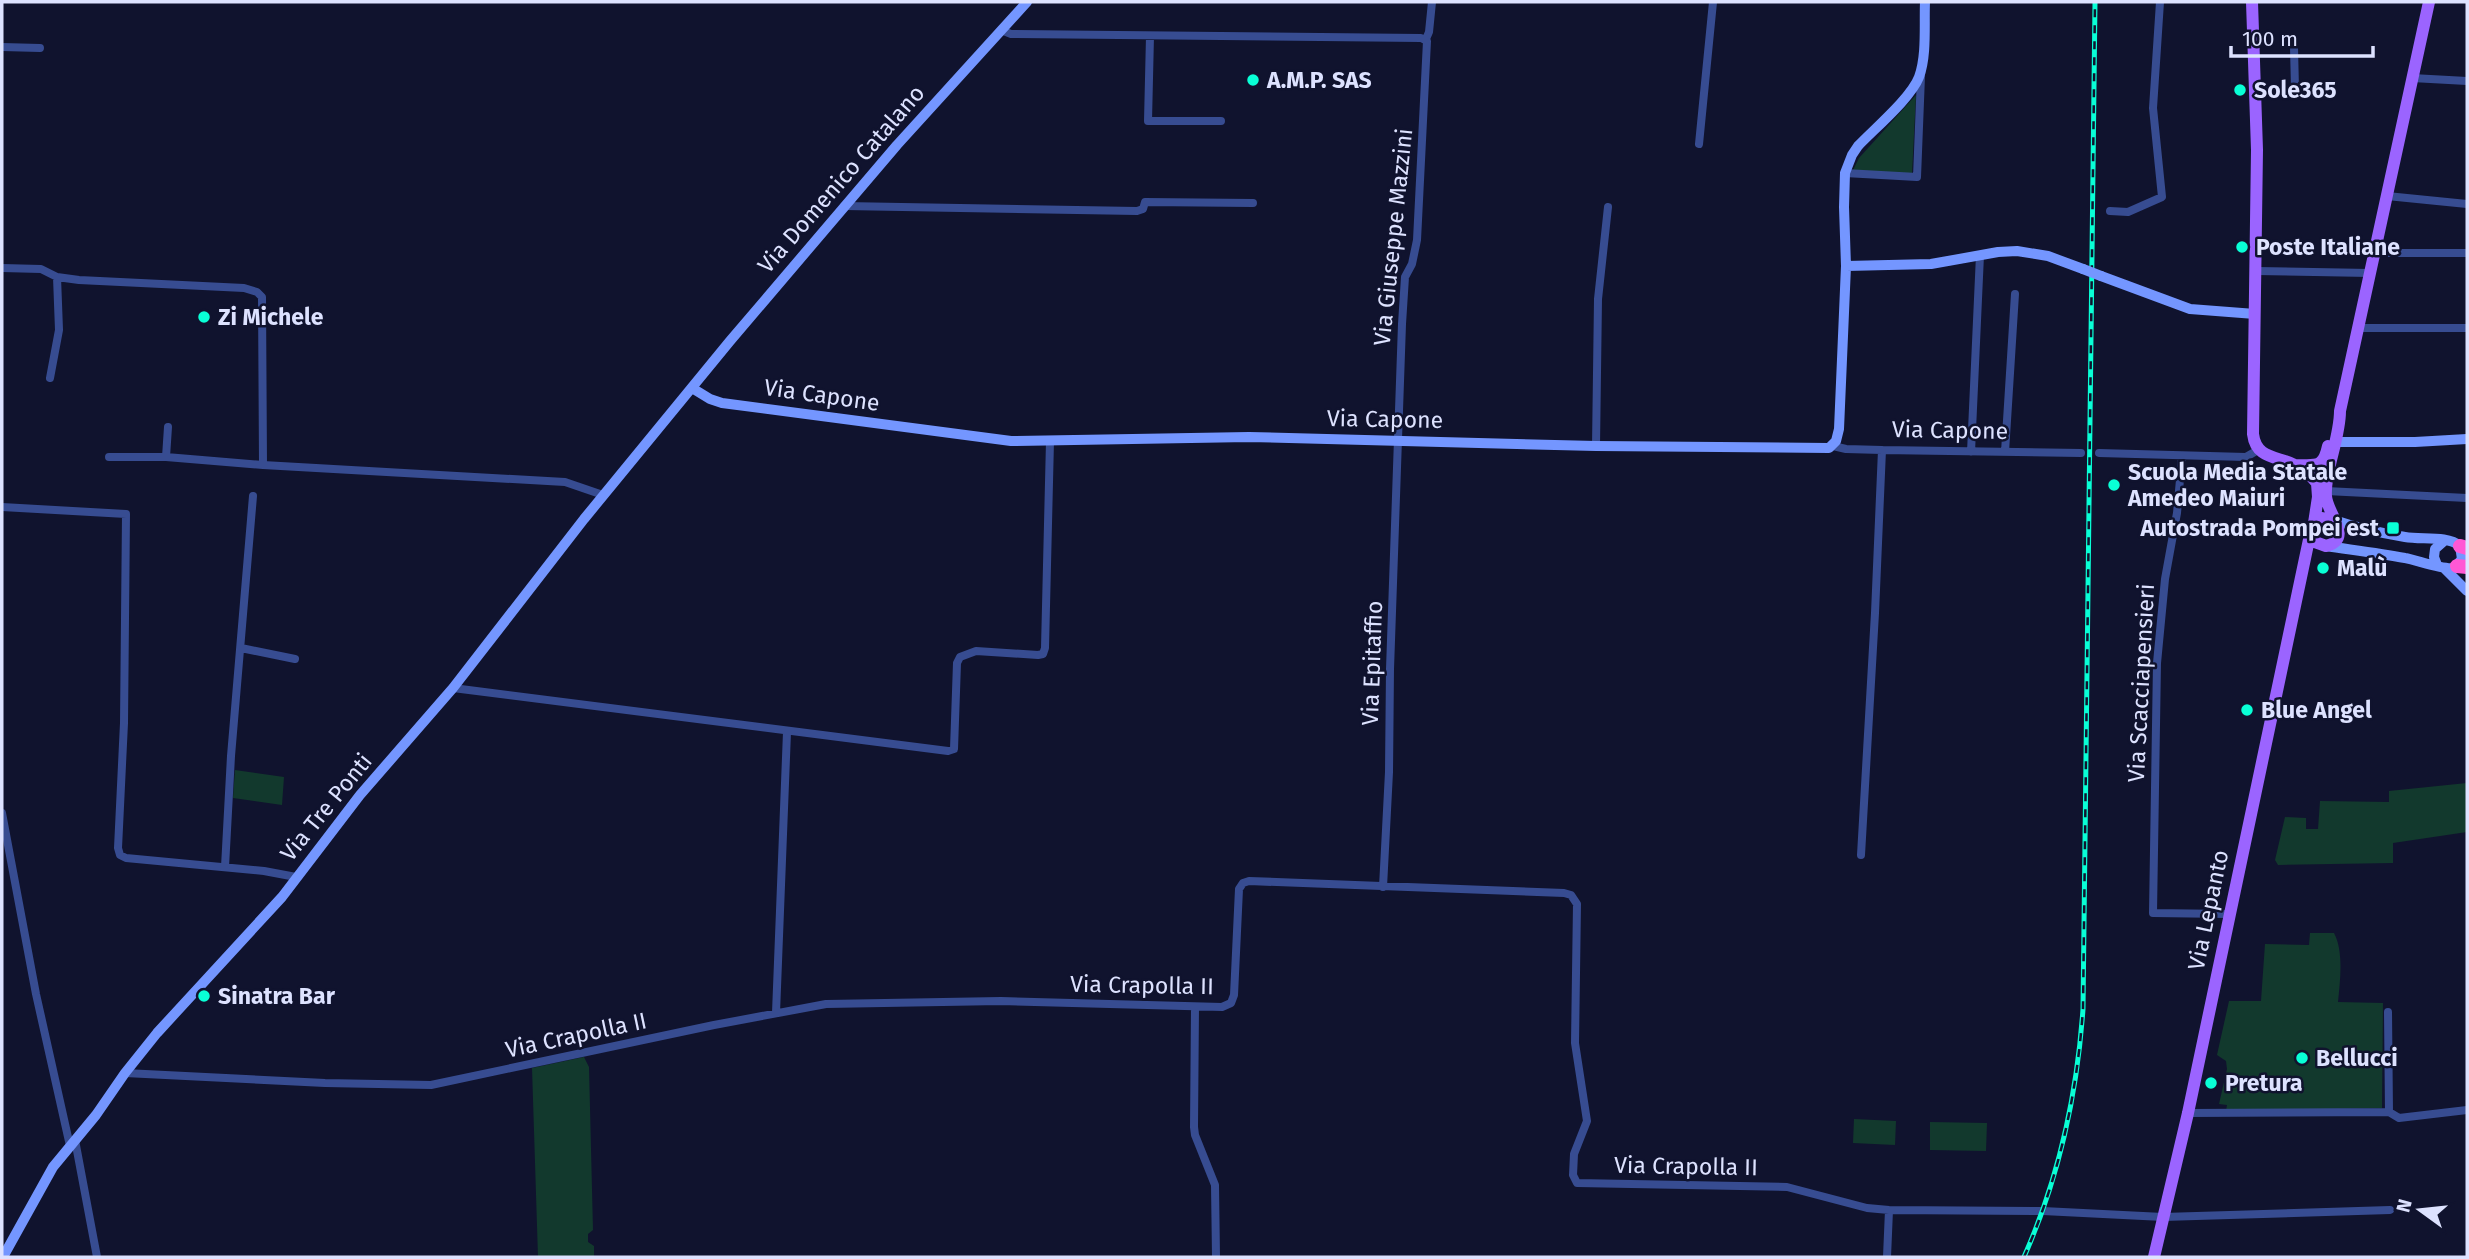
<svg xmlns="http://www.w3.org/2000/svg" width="2469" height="1259" viewBox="0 0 2469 1259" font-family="'Fira Sans',sans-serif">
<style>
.green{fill:#12392d}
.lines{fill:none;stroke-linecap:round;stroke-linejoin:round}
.street{stroke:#374c91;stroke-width:8}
.secondary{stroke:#7496ff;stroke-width:10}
.primary{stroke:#9b64ff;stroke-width:12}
.highway{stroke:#ff58d5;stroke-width:14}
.rail-casing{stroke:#09ffd6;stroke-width:5}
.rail{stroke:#10132e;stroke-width:2.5;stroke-dasharray:8;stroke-linecap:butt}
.secondary-bridge{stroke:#7496ff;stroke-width:10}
.poi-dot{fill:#09ffd6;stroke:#10132e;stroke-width:2.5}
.labels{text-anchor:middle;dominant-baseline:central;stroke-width:5;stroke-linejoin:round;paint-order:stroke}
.poi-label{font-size:23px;font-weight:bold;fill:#dde2ff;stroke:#10132e;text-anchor:start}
.street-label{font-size:23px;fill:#dde2ff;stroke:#10132e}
</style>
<rect width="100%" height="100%" fill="#10132e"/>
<path class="green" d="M 1916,95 L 1912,174 L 1853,170 L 1859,158 Z
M 235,770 L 284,777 L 282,805 L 233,798 Z
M 2467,783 L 2467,832 L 2393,843 L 2393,863 L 2278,865 L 2275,860 L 2285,817 L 2306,818 L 2306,829 L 2318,829 L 2320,801 L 2389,802 L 2389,791 Z
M 2310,933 L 2334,933 C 2344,952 2340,981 2338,1002 L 2383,1003 L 2382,1108 L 2226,1111 L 2227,1105 L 2219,1104 L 2227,1069 L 2226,1061 L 2217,1055 L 2229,1001 L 2261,1001 L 2265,944 L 2309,945 Z
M 584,1057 L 589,1067 L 593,1230 L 588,1234 L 588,1242 L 594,1246 L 594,1257 L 538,1257 L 532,1068 Z
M 1854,1119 L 1896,1121 L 1895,1145 L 1853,1143 Z
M 1930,1122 L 1987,1123 L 1986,1151 L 1930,1150 Z"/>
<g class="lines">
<path class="street" d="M 1001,30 L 1011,34 L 1421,38 L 1427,41 L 1417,240 L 1412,264 L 1405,277 L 1402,324 L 1390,669 L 1389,772 L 1383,887
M 1150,36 L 1148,121 L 1221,121
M 1426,39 L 1429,32 L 1432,2
M 2,47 L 40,48
M 2294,47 L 2295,89
M 2412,78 L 2467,81
M 2256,91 L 2316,88
M 1699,144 L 1713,2
M 1845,173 L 1917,177 L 1921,76
M 2387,196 L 2467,204
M 844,206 L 1137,211 L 1143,209 L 1145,202 L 1253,203
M 2110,211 L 2128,212 L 2162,197 L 2153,108 L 2160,2
M 2375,253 L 2467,253
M 2,268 L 41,269 L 57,277 L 79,280 L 244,288 L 257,292 L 262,297 L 263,465 L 565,482 L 603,495
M 2256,271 L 2370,273
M 2358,328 L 2467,328
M 50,378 L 59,330 L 57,277
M 168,427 L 166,457 L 263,465
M 1596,446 L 1598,299 L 1608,207
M 1833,446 L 1846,449 L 1882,450 L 2081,453
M 1971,452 L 1980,255
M 2005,452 L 2015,294
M 2099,453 L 2246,457 L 2258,450
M 109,457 L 166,457
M 2182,457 L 2177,513 L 2165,579 L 2157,663 L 2153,913 L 2228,914
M 2326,491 L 2467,498
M 2,507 L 126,514 L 124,723 L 118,848 L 120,855 L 126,858 L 264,871 L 296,877
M 241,648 L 295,659
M 453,688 L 948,751 L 954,749 L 957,663 L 960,657 L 976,651 L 1038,655 L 1043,654 L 1045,648 L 1050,441
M 2,813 L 36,994 L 70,1146
M 1861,855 L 1875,613 L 1882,450
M 225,867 L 231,756 L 253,496
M 1195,1007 L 1194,1127 L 1195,1135 L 1215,1185 L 1216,1257
M 2388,1012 L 2389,1112
M 776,1013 L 787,732
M 125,1073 L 325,1083 L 431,1085 L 714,1025 L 826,1004 L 1001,1001 L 1222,1007 L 1231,1003 L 1234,995 L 1239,889 L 1243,883 L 1249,881 L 1564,893 L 1571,895 L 1577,904 L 1575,1043 L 1587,1121 L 1574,1154 L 1573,1175 L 1577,1183 L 1787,1187 L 1867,1208 L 1889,1210 L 2043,1211 L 2163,1217 L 2390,1210
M 2188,1113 L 2389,1112 L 2399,1118 L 2467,1110
M 75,1140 L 97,1257
M 1887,1257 L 1889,1210"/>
<path class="secondary" d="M 1846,266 L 1931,264 L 1998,252 L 2017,251 L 2048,256 L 2083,269
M 2101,276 L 2190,309 L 2255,314
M 692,388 L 710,399 L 722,403 L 1011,441 L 1249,437 L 1596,446 L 1829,448 L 1836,441 L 1839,429 L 1846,266 L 1844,207 L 1845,173 L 1852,155 L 1858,146 C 1874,129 1911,98 1919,77 C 1927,55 1924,25 1925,2
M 2337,442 L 2415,442 L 2467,439
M 2326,546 C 2353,550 2379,553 2405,558 C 2417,560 2443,570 2454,568 L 2462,559 L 2460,546 C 2447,535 2422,540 2405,537 C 2381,533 2357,528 2334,520
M 2437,565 L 2434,557 L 2435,549 L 2444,541
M 2445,569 L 2467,591
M 3,1257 L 53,1167 L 96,1115 L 125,1073 L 157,1033 L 282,897 L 360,795 L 453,688 L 584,519 L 730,341 L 897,145 L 1027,2"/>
<path class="primary" d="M 2252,2 L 2257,150 L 2253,434 C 2256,459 2277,456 2295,465 C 2303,469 2311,476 2317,483 L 2318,497 L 2314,523
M 2295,465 C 2316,465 2323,469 2328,446
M 2311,534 L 2315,542 L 2326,546 C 2354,538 2327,514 2326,496 C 2324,472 2340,439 2340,411 L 2429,2
M 2154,1257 L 2188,1113 L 2311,530 L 2314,523 L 2321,518 L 2334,520"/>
<path class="highway" d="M 2460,546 L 2467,548
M 2457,566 L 2467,567"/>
<defs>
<path id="rail" d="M 2024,1257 C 2059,1178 2077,1095 2083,1009 L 2095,2"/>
</defs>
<use href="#rail" class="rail-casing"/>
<use href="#rail" class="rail"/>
<path class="secondary-bridge" d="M 2083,269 L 2101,276"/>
</g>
<g class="poi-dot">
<circle cx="1253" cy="80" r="7"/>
<circle cx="2240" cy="90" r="7"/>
<circle cx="2242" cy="247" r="7"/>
<circle cx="204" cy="317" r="7"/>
<circle cx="2114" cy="485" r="7"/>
<rect x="2386" y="521" width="14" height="14" rx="3.5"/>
<circle cx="2323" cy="568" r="7"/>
<circle cx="2247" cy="710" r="7"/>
<circle cx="204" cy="996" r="7"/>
<circle cx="2302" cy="1058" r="7"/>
<circle cx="2211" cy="1083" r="7"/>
</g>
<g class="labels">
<g class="poi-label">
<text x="1267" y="80">A.M.P. SAS</text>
<text x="2254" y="90">Sole365</text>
<text x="2256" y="247">Poste Italiane</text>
<text x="218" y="317">Zi Michele</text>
<text x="2128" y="472">Scuola Media Statale<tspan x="2128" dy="26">Amedeo Maiuri</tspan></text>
<text x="2379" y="528" text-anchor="end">Autostrada Pompei est</text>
<text x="2337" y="568">Malù</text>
<text x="2261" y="710">Blue Angel</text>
<text x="218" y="996">Sinatra Bar</text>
<text x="2316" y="1058">Bellucci</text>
<text x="2225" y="1083">Pretura</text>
</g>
<g class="street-label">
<text transform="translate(841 179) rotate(-49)">Via Domenico Catalano</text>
<text transform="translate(1393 237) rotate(-84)">Via Giuseppe Mazzini</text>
<text transform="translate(822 395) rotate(8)">Via Capone</text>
<text transform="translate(1385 419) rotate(1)">Via Capone</text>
<text transform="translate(1950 430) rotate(1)">Via Capone</text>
<text transform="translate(1372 663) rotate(-88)">Via Epitaffio</text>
<text transform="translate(2141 683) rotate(-87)">Via Scacciapensieri</text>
<text transform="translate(326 807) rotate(-51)">Via Tre Ponti</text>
<text transform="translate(2208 910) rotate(-78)">Via Lepanto</text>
<text transform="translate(1142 985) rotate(1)">Via Crapolla II</text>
<text transform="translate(576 1035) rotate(-12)">Via Crapolla II</text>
<text transform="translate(1686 1166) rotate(1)">Via Crapolla II</text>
</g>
</g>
<rect width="2469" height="1259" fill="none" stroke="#dde2ff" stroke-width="7"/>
<g transform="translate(2420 1210) rotate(285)" stroke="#10132e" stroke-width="5" paint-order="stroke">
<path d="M0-5L12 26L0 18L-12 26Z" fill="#dde2ff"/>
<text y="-10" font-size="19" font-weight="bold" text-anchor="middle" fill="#dde2ff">N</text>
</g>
<path d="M2231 46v10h142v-10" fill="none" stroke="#dde2ff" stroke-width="3.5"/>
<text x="2242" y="46" font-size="21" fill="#dde2ff" stroke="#10132e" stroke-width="5" paint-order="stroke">100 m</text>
</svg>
